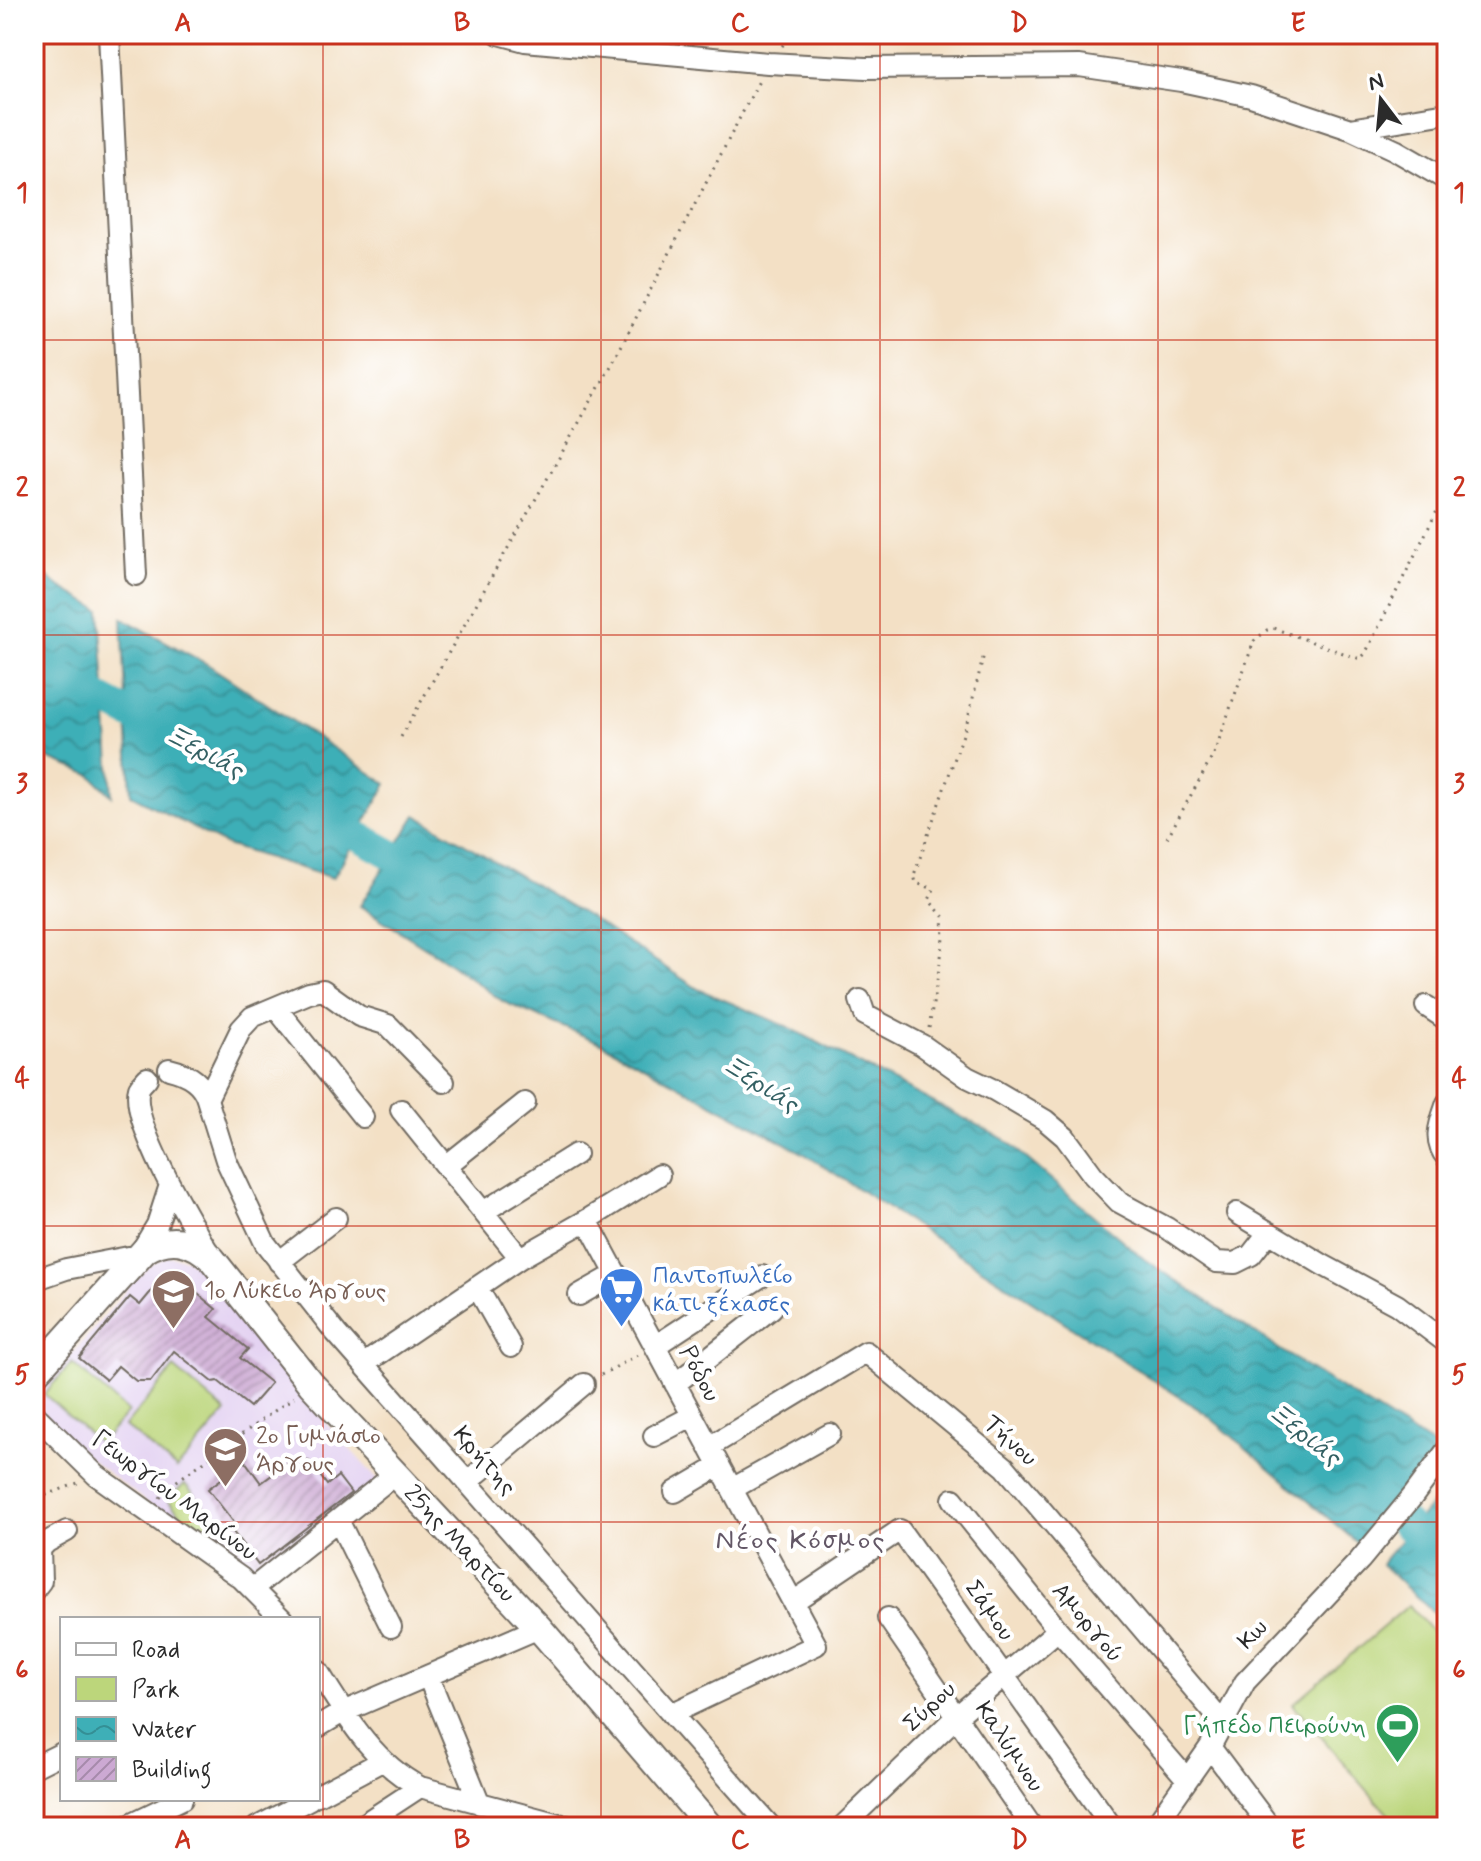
<svg xmlns="http://www.w3.org/2000/svg" width="1481" height="1861" viewBox="0 0 1481 1861" font-family="Mynerve,sans-serif">
<style>
.built{fill:#e4d3f2}
.green{fill:#bcd67b;stroke:#748053;stroke-width:2}
.water{fill:url(#water-waves);stroke:#346d71;stroke-width:2}
.lines{fill:none;stroke-linecap:round;stroke-linejoin:round}
.river{stroke:#3eafb7;stroke-width:30}
.building{fill:url(#building-hatch)}
.minor-casing{stroke:#716a61;stroke-width:24}
.major-casing{stroke:#716a61;stroke-width:30}
.path{stroke:#716a61;stroke-width:3;stroke-dasharray:2 6;stroke-linecap:butt}
.minor{stroke:#fff;stroke-width:20}
.major{stroke:#fff;stroke-width:26}
.grid{fill:none;stroke:#c8321e;stroke-width:2;stroke-opacity:0.55}
.labels{text-anchor:middle;dominant-baseline:central;stroke-width:8;stroke-linejoin:round;paint-order:stroke}
.shop-label{font-size:24px;fill:#366cbe;stroke:#fff;text-anchor:start}
.education-label{font-size:24px;fill:#785e54;stroke:#fff;text-anchor:start}
.street-label{font-size:24px;fill:#2b2b2b;stroke:#fff}
.leisure-label{font-size:24px;fill:#27864d;stroke:#fff;text-anchor:end}
.water-label{font-size:26px;font-style:italic;fill:#336063;stroke:#fff}
.quarter-label{font-size:28px;letter-spacing:2px;fill:#635766;stroke:#fff}
.neatline{fill:none;stroke:#c8321e;stroke-width:3}
.grid-label{font-size:26px;text-anchor:middle;font-weight:bold;fill:#c8321e}
</style>
<defs>
<pattern id="water-waves" width="16" height="10" patternUnits="userSpaceOnUse" patternTransform="scale(2)"><rect width="16" height="10" fill="#3eafb7"/><path d="M0 5q4-4 8 0t8 0" fill="none" stroke="#348f95"/></pattern>
<pattern id="building-hatch" width="6" height="6" patternUnits="userSpaceOnUse" patternTransform="scale(2)"><rect width="6" height="6" fill="#cca9d3"/><path d="M-1 1l2-2M0 6l6-6M5 7l2-2" fill="none" stroke="#a68aab"/></pattern>
</defs>
<rect width="100%" height="100%" fill="#fff"/>
<filter id="ink" filterUnits="userSpaceOnUse"><feTurbulence type="fractalNoise" baseFrequency=".0125" numOctaves="2"/><feDisplacementMap in="SourceGraphic" scale="16" xChannelSelector="R" yChannelSelector="G"/><feConvolveMatrix kernelMatrix="1 2 1 2 8 2 1 2 1" color-interpolation-filters="sRGB"/></filter>
<filter id="wash" filterUnits="userSpaceOnUse"><feTurbulence type="fractalNoise" baseFrequency=".006" numOctaves="4" result="noise"/><feDisplacementMap in="SourceGraphic" scale="32" xChannelSelector="R" yChannelSelector="G"/><feGaussianBlur stdDeviation="1.8" result="paint"/><feColorMatrix in="noise" values="0 0 0 0 0 0 0 0 0 0 0 0 0 0 0 0 0 1.4 0 .05"/><feComposite in="paint" operator="in"/></filter>
<g filter="url(#wash)">
<rect width="100%" height="100%" fill="#f3e0c5"/>
<path class="built" d="M 168,1256 L 187,1259 L 199,1269 L 298,1392 L 380,1482 L 255,1576 L 157,1510 L 34,1417 L 34,1399 L 132,1283 L 151,1265 Z"/>
<path class="green" d="M 72,1363 L 128,1412 L 100,1444 L 44,1394 Z
M 174,1368 L 226,1412 L 177,1469 L 125,1426 Z
M 185,1484 L 215,1518 L 197,1533 L 167,1499 Z
M 1409,1605 L 1447,1649 L 1447,1827 L 1399,1827 L 1293,1704 Z"/>
<path class="water" d="M 34,564 L 56,584 L 100,610 L 112,796 L 91,775 L 45,757 L 34,749 Z
M 122,618 L 207,664 L 387,784 L 333,878 L 226,845 L 131,795 Z
M 416,815 L 589,917 L 698,989 L 788,1027 L 1004,1139 L 1144,1259 L 1306,1367 L 1437,1448 L 1414,1485 L 1360,1545 L 1206,1414 L 803,1153 L 599,1042 L 504,1002 L 442,958 L 360,906 Z
M 1447,1485 L 1447,1625 L 1381,1564 Z"/>
<g class="lines">
<path class="river" d="M 34,663 L 163,732
M 322,816 L 427,874
M 1376,1496 L 1447,1563"/>
</g>
<g id="blocks">
<path class="building" d="M 169,1270 L 216,1309 L 209,1317 L 248,1349 L 240,1358 L 271,1383 L 250,1407 L 218,1381 L 213,1382 L 174,1351 L 151,1381 L 136,1381 L 118,1366 L 106,1380 L 79,1358 L 130,1297 L 140,1305 Z
M 292,1460 L 309,1461 L 327,1485 L 338,1476 L 351,1493 L 258,1565 L 230,1528 L 235,1524 L 208,1489 L 245,1461 L 261,1483 Z"/>
</g>
</g>
<g filter="url(#ink)">
<use href="#blocks" fill-opacity="0" stroke="#716a61" stroke-width="2"/>
<g class="lines">
<defs>
<path id="minor" d="M 109,34 L 136,575
M 499,34 L 525,41 L 768,63 L 866,68 L 1079,66 L 1181,81 L 1251,96 L 1350,129 L 1395,150 L 1447,180
M 1350,129 L 1447,113
M 860,1000 L 865,1015 L 922,1045 L 967,1077 L 994,1090 L 1045,1120 L 1065,1137 L 1093,1175 L 1119,1202 L 1167,1228 L 1216,1262 L 1235,1263 L 1251,1255 L 1269,1232
M 1426,1006 L 1447,1020
M 276,1008 L 363,1117
M 169,1069 C 186,1073 202,1081 207,1099
M 147,1078 C 145,1081 140,1085 139,1088 C 129,1121 192,1225 210,1255
M 444,1082 L 388,1025 L 359,1016 L 323,990 L 309,993 L 252,1017 L 241,1029 L 207,1099 L 226,1160 L 265,1243 L 336,1333 L 771,1827
M 1447,1103 C 1440,1123 1432,1141 1447,1158
M 401,1110 L 520,1258
M 446,1166 L 525,1103
M 483,1212 L 576,1154
M 1237,1213 L 1323,1265 L 1397,1305 L 1447,1343
M 587,1220 L 816,1645 L 671,1714
M 279,1262 L 336,1218
M 34,1280 L 66,1269 L 139,1255 L 157,1225 L 169,1188
M 477,1287 L 511,1347
M 579,1295 L 616,1274
M 655,1346 L 762,1276
M 364,1364 L 520,1258 L 587,1220 L 659,1175
M 675,1384 L 772,1308
M 34,1414 L 96,1475 L 241,1578 L 282,1619
M 654,1436 L 692,1416
M 709,1447 L 866,1352 L 1005,1467 L 1222,1722
M 467,1482 L 584,1384
M 732,1489 L 830,1434
M 675,1492 L 719,1466
M 953,1499 L 1058,1630 L 1186,1778
M 338,1520 L 391,1627
M 252,1589 L 394,1475
M 34,1590 L 41,1581 L 40,1549 L 47,1542 L 67,1531
M 793,1602 L 900,1530 L 1112,1827
M 888,1618 L 1032,1827
M 318,1671 C 345,1714 373,1763 420,1787 L 570,1827
M 428,1676 L 480,1804
M 318,1727 L 343,1712 L 539,1628
M 1210,1747 L 1270,1827
M 34,1767 L 62,1753
M 318,1795 L 382,1761
M 124,1827 L 182,1799
M 257,1827 L 310,1799
M 359,1827 L 420,1787
M 842,1827 L 957,1716 L 1058,1630
M 1154,1827 L 1210,1747 L 1245,1682 L 1360,1560 L 1413,1496 L 1447,1450"/>
<path id="major" d="M 34,1374 L 145,1250 C 169,1235 191,1239 212,1259 L 311,1384 L 539,1628 L 710,1827"/>
</defs>
<use href="#minor" class="minor-casing"/>
<use href="#major" class="major-casing"/>
<path class="path" d="M 782,46 L 792,34
M 401,737 L 611,366 L 760,79
M 1167,838 L 1214,754 L 1254,641 L 1267,630 L 1273,628 L 1360,659 L 1365,654 L 1447,491
M 929,1028 L 944,939 L 943,916 L 929,900 L 934,889 L 916,883 L 914,875 L 966,726 L 984,654
M 601,1375 L 640,1354
M 38,1498 L 78,1483
M 160,1498 L 167,1488 L 294,1397"/>
<use href="#minor" class="minor"/>
<use href="#major" class="major"/>
</g>
</g>
<path class="grid" d="M 323,34 L 323,1827M 601,34 L 601,1827M 880,34 L 880,1827M 1158,34 L 1158,1827M 34,340 L 1447,340M 34,635 L 1447,635M 34,930 L 1447,930M 34,1226 L 1447,1226M 34,1522 L 1447,1522"/>
<defs>
<symbol id="supermarket-pin" viewBox="-11 -11 22 30"><path d="M0 17L-7.5 6A9.5 9.5 0 1 1 7.5 6Z" fill="#3f7fe0" stroke="#fff"/><path d="M-6-5.5h2.5l.6 2H6L4.5 2H-2.5L-4.4-4H-6ZM-1.5 3.2a1.3 1.3 0 1 0 .1 0ZM3 3.2a1.3 1.3 0 1 0 .1 0Z" fill="#fff"/></symbol>
<symbol id="school-pin" viewBox="-11 -11 22 30"><path d="M0 17L-7.5 6A9.5 9.5 0 1 1 7.5 6Z" fill="#8d6e63" stroke="#fff"/><path d="M0-5L7-2L0 1L-7-2ZM-4 1L0 2.5L4 1V4Q0 6-4 4Z" fill="#fff"/></symbol>
<symbol id="stadium-pin" viewBox="-11 -11 22 30"><path d="M0 17L-7.5 6A9.5 9.5 0 1 1 7.5 6Z" fill="#2e9e5b" stroke="#fff"/><path d="M0-5a6.5 5 0 1 0 0 10a6.5 5 0 1 0 0-10ZM-3.5-1.8h7v3.6h-7Z" fill="#fff"/></symbol>
</defs>
<g fill-rule="evenodd">
<use href="#supermarket-pin" x="596" y="1264" width="51" height="69"/>
<use href="#school-pin" x="148" y="1266" width="51" height="69"/>
<use href="#school-pin" x="200" y="1424" width="51" height="69"/>
<use href="#stadium-pin" x="1372" y="1700" width="51" height="69"/>
</g>
<g class="labels">
<g class="shop-label">
<text x="653" y="1276">Παντοπωλείο<tspan x="653" dy="28">κάτι ξέχασες</tspan></text>
</g>
<g class="education-label">
<text x="204" y="1291">1ο Λύκειο Άργους</text>
<text x="256" y="1436">2ο Γυμνάσιο<tspan x="256" dy="28">Άργους</tspan></text>
</g>
<g class="street-label">
<text transform="translate(699 1374) rotate(62)">Ρόδου</text>
<text transform="translate(1010 1441) rotate(43)">Τήνου</text>
<text transform="translate(484 1461) rotate(49)">Κρήτης</text>
<text transform="translate(174 1496) rotate(37)">Γεωργίου Μαρίνου</text>
<text transform="translate(459 1544) rotate(47)">25ης Μαρτίου</text>
<text transform="translate(989 1611) rotate(55)">Σάμου</text>
<text transform="translate(1087 1623) rotate(50)">Αμοργού</text>
<text transform="translate(1253 1635) rotate(-47)">Κω</text>
<text transform="translate(930 1707) rotate(-43)">Σύρου</text>
<text transform="translate(1009 1747) rotate(56)">Καλύμνου</text>
</g>
<g class="leisure-label">
<text x="1366" y="1726">Γήπεδο Πειρούνη</text>
</g>
<g class="water-label">
<text transform="translate(204 753) rotate(28)">Ξεριάς</text>
<text transform="translate(760 1085) rotate(32)">Ξεριάς</text>
<text transform="translate(1304 1435) rotate(38)">Ξεριάς</text>
</g>
<g class="quarter-label">
<text x="801" y="1541">Νέος Κόσμος</text>
</g>
</g>
<rect width="1481" height="1861" fill="none" stroke="#fff" stroke-width="88"/>
<rect x="60" y="1617" width="260" height="184" fill="#ffffff" stroke="#aaaaaa" stroke-width="2"/>
<rect x="76" y="1643" width="40" height="12" fill="#ffffff" stroke="#aaaaaa" stroke-width="2"/>
<text x="132" y="1657" font-size="24" fill="#2b2b2b">Road</text>
<rect x="76" y="1677" width="40" height="24" fill="#bcd67b" stroke="#aaaaaa" stroke-width="2"/>
<text x="132" y="1697" font-size="24" fill="#2b2b2b">Park</text>
<rect x="76" y="1717" width="40" height="24" fill="url(#water-waves)" stroke="#aaaaaa" stroke-width="2"/>
<text x="132" y="1737" font-size="24" fill="#2b2b2b">Water</text>
<rect x="76" y="1757" width="40" height="24" fill="url(#building-hatch)" stroke="#aaaaaa" stroke-width="2"/>
<text x="132" y="1777" font-size="24" fill="#2b2b2b">Building</text>
<g transform="translate(1381 100) rotate(344)" stroke="#ffffff" stroke-width="6" paint-order="stroke">
<path d="M0-6L14 30L0 20L-14 30Z" fill="#2b2b2b"/>
<text y="-12" font-size="22" font-weight="bold" text-anchor="middle" fill="#2b2b2b">N</text>
</g>
<rect x="44" y="44" width="1393" height="1773" class="neatline"/>
<g class="grid-label">
<text x="183" y="31">A</text>
<text x="462" y="31">B</text>
<text x="740" y="31">C</text>
<text x="1019" y="31">D</text>
<text x="1298" y="31">E</text>
<text x="22" y="201">1</text>
<text x="1459" y="201">1</text>
<text x="22" y="496">2</text>
<text x="1459" y="496">2</text>
<text x="22" y="792">3</text>
<text x="1459" y="792">3</text>
<text x="22" y="1087">4</text>
<text x="1459" y="1087">4</text>
<text x="22" y="1383">5</text>
<text x="1459" y="1383">5</text>
<text x="22" y="1678">6</text>
<text x="1459" y="1678">6</text>
<text x="183" y="1848">A</text>
<text x="462" y="1848">B</text>
<text x="740" y="1848">C</text>
<text x="1019" y="1848">D</text>
<text x="1298" y="1848">E</text>
</g>
</svg>
